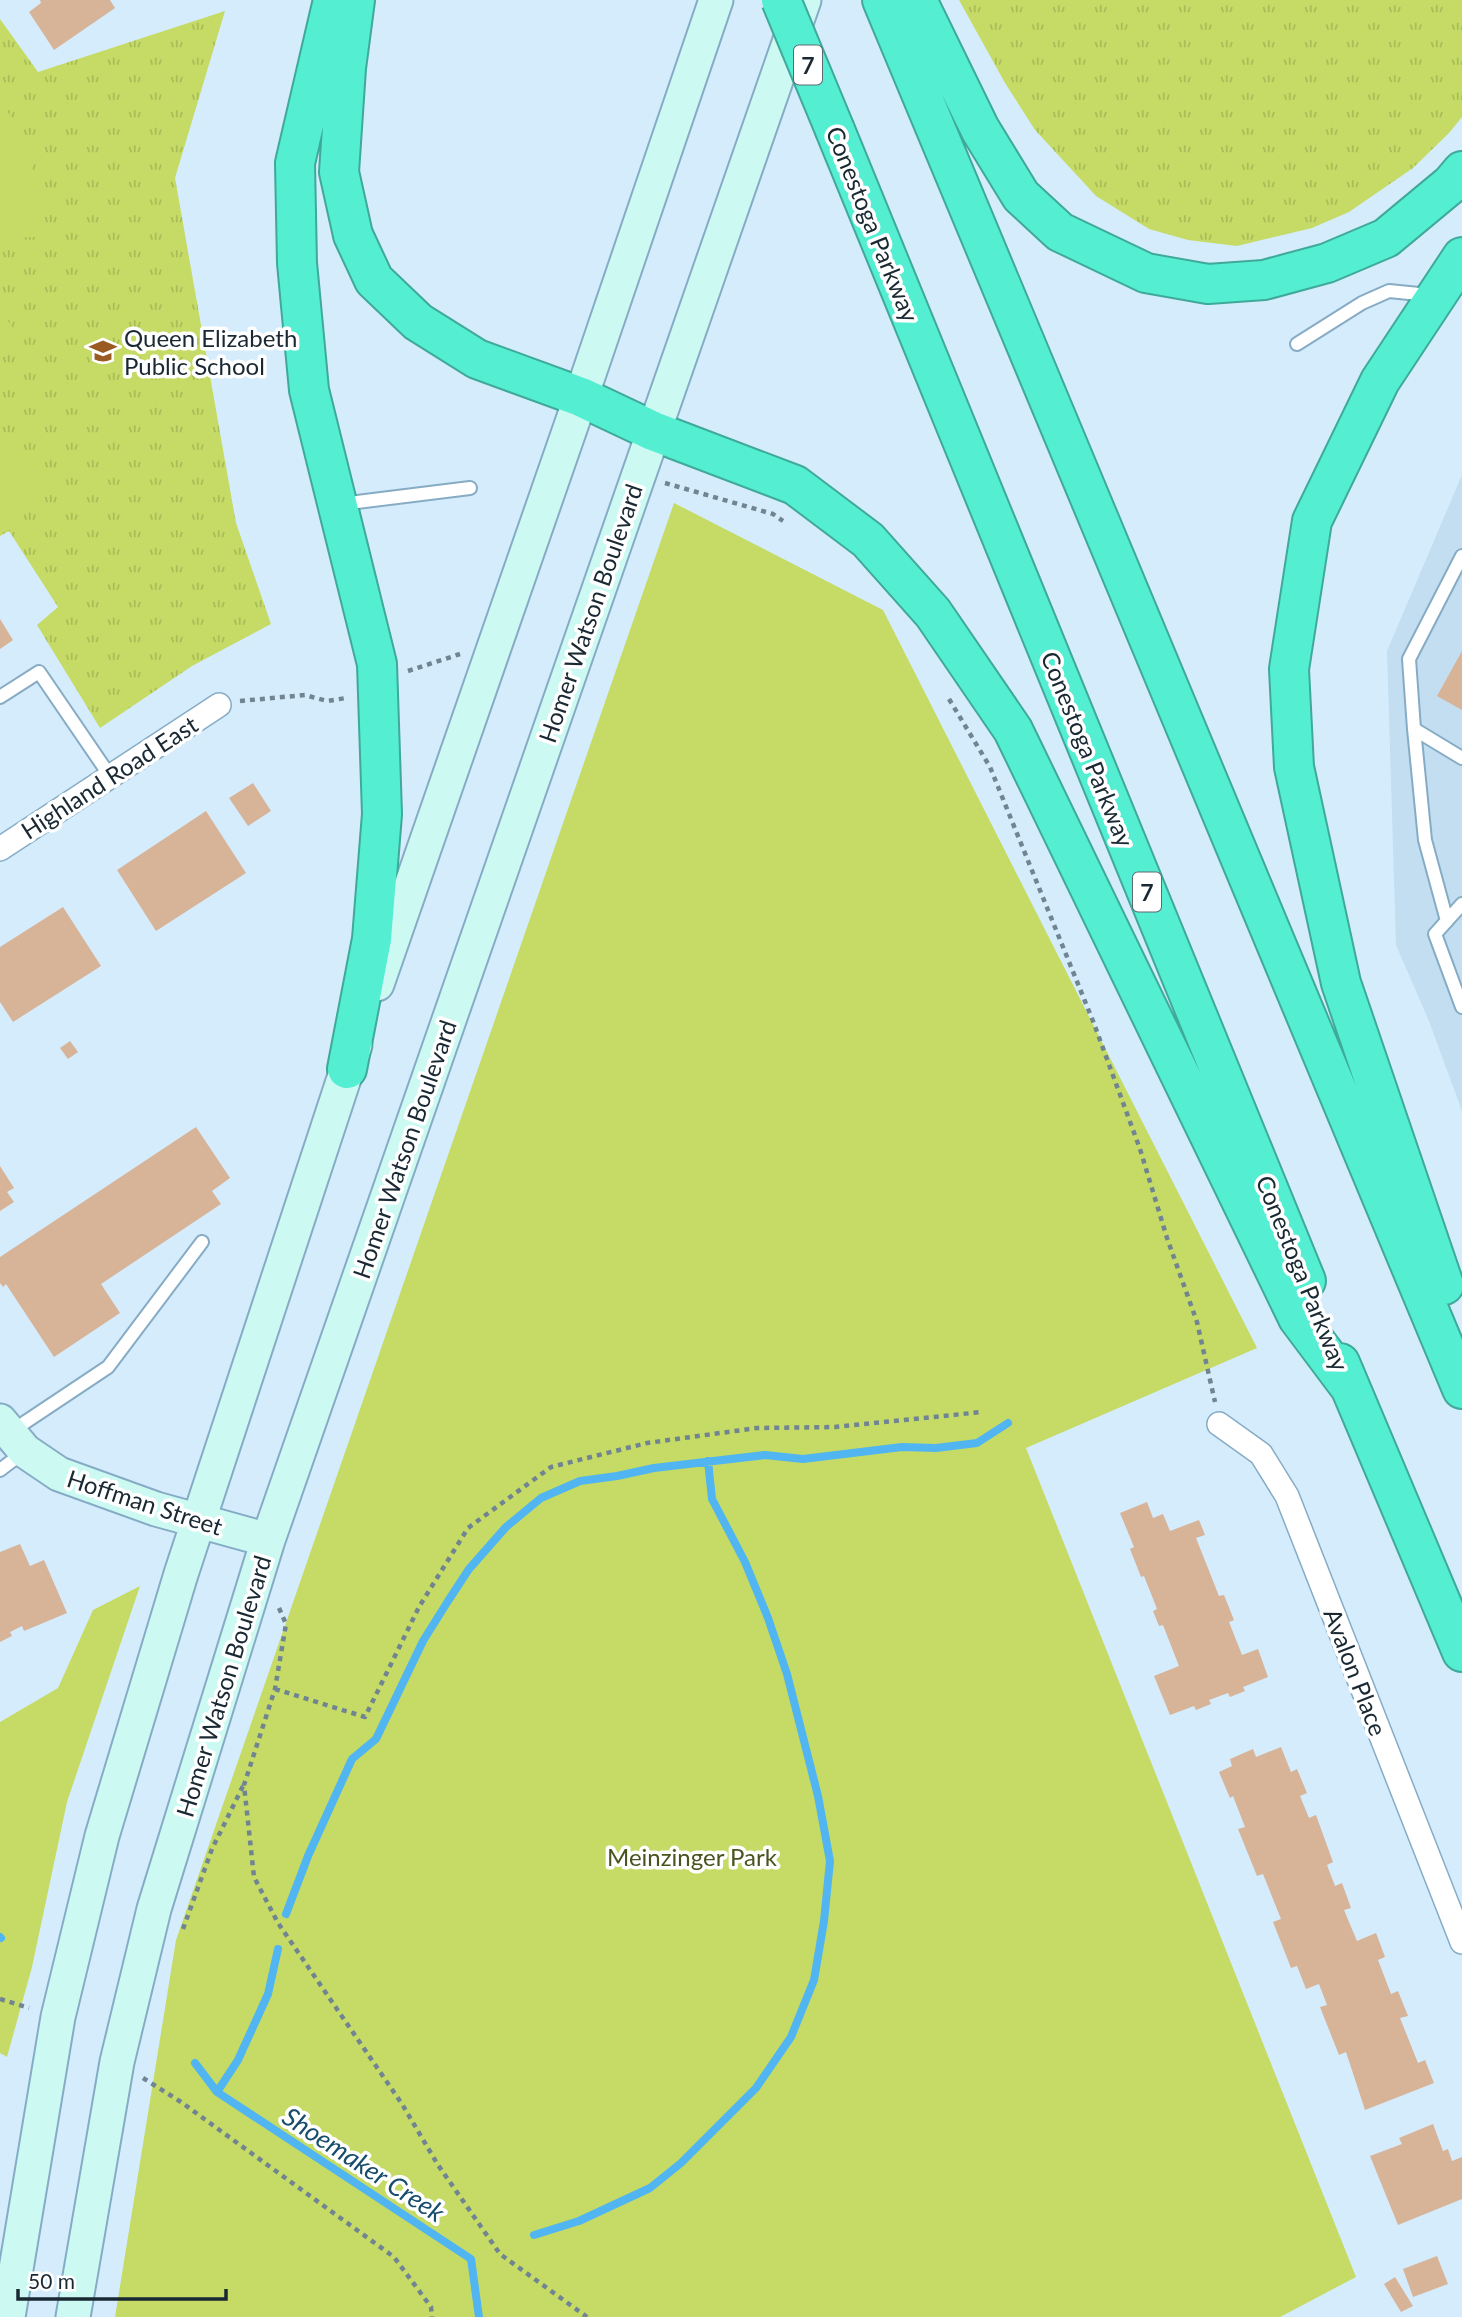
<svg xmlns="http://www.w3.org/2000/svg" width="1462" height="2317" viewBox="0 0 1462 2317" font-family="Lato,sans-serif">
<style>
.built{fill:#c3def1}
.grass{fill:url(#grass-tufts)}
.green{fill:#c5db65}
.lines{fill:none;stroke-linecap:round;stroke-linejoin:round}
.stream{stroke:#51b5f1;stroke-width:8}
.building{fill:#d7b398}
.lane-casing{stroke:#86acc5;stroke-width:16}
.street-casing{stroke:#86acc5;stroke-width:26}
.secondary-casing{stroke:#86acc5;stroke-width:37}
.highway-casing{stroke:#3fa99a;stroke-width:42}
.path{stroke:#718491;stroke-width:4.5;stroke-dasharray:5 5;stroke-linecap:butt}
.lane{stroke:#fff;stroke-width:12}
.street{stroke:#fff;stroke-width:23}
.secondary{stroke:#ccfaf2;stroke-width:33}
.highway{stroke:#54eed2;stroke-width:38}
.highway-bridge-casing{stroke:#3fa99a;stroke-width:42;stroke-linecap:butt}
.highway-bridge{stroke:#54eed2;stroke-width:38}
.labels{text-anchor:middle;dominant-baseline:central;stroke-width:7;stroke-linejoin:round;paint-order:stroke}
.shield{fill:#fff;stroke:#5e6870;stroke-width:2}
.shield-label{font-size:23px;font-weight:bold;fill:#192832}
.street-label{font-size:24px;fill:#192832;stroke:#fff}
.poi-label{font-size:24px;fill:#192832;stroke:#fff;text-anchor:start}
.park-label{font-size:24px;fill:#4a5420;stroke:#fff}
.water-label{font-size:26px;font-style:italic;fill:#174c6b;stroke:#fff}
</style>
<defs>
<pattern id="grass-tufts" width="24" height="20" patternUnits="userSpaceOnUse" patternTransform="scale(1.75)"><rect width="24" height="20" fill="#c5db65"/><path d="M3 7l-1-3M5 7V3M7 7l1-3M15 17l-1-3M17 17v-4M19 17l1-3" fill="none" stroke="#a9bc58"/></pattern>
</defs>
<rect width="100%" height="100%" fill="#d5ecfd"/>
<path class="built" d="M 1462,475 L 1462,1111 L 1429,1021 L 1396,945 L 1387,651 Z"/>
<path class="grass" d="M 959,0 L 1462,0 L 1462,117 L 1449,133 L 1413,168 L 1349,212 L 1312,228 L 1237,246 L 1188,240 L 1149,229 L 1096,196 L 1035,130 L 1005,83 Z
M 225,11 L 175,178 L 236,523 L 271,624 L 192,666 L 100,728 L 37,625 L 58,607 L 9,531 L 0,536 L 0,19 L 38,72 Z"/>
<path class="green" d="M 0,97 C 8,113 18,129 25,145 C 36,173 38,207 36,237 L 0,238 Z
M 0,309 L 17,334 L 0,345 Z
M 28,453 L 37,458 L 49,475 C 45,500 19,499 0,507 L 0,463 Z
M 674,503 L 883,610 L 1257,1348 L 1026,1448 L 1356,2277 L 1280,2317 L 115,2317 L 176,1940 Z
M 140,1586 L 67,1802 L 32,1967 L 7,2057 L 0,2053 L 0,1722 L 58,1688 L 93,1610 Z"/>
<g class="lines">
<path class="stream" d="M 286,1914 L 308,1856 L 352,1759 L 376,1739 L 423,1641 L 448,1601 L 469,1569 L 506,1527 L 541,1498 L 580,1481 L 617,1476 L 654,1468 L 765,1455 L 803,1459 L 902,1447 L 936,1448 L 977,1443 L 1008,1423
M 0,1937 L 1,1938
M 195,2063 L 217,2092 L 471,2259 L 479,2317
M 217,2092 L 238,2060 L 268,1994 L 278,1949
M 534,2235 L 579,2221 L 650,2188 L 681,2163 L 756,2088 L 791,2037 L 814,1980 L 824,1921 L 830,1861 L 818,1796 L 787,1674 L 768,1618 L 745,1562 L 712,1499 L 708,1461"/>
</g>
<path class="building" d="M 40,0 L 110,0 L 115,8 L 54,50 L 29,12 L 41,3 Z
M 0,619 L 13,640 L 0,649 Z
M 1462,651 L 1462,710 L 1437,696 Z
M 253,783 L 271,811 L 248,826 L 229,798 Z
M 206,811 L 246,873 L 156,931 L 117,870 Z
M 63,907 L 101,966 L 13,1022 L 0,1002 L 0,947 Z
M 70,1041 L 78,1052 L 68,1059 L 60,1048 Z
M 196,1127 L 230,1178 L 212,1191 L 221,1204 L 101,1284 L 120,1313 L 54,1357 L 6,1284 L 3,1287 L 0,1283 L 0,1257 Z
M 0,1166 L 14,1188 L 7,1192 L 14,1202 L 0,1211 Z
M 1147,1502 L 1153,1518 L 1163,1514 L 1170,1531 L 1199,1520 L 1205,1535 L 1196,1538 L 1219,1596 L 1224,1595 L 1234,1620 L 1229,1622 L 1242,1655 L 1258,1649 L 1268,1677 L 1243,1687 L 1245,1691 L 1230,1697 L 1228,1693 L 1209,1700 L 1211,1704 L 1196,1710 L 1194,1706 L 1170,1715 L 1154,1676 L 1179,1666 L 1163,1625 L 1159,1626 L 1153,1611 L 1157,1609 L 1144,1576 L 1141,1577 L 1130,1549 L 1134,1547 L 1120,1513 Z
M 20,1544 L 30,1566 L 44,1560 L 67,1613 L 24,1631 L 22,1626 L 10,1632 L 12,1636 L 0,1642 L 0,1552 Z
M 1281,1747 L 1291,1772 L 1297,1769 L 1307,1793 L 1300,1796 L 1309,1818 L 1316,1815 L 1333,1862 L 1327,1865 L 1335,1886 L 1342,1883 L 1351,1908 L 1344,1910 L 1357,1941 L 1376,1933 L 1385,1957 L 1378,1960 L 1391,1994 L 1398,1991 L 1408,2016 L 1400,2018 L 1418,2063 L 1425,2060 L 1434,2083 L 1365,2110 L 1346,2052 L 1339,2055 L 1320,2007 L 1327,2005 L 1319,1984 L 1306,1989 L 1297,1966 L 1291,1968 L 1273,1922 L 1281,1919 L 1263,1874 L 1257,1876 L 1238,1829 L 1245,1827 L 1233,1796 L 1230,1798 L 1219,1772 L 1232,1766 L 1230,1759 L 1253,1749 L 1256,1757 Z
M 1433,2124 L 1443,2151 L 1448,2149 L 1452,2161 L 1462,2157 L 1462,2199 L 1398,2225 L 1370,2156 L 1402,2144 L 1399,2138 Z
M 1437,2256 L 1448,2284 L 1413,2297 L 1403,2269 Z
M 1395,2277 L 1413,2306 L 1401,2312 L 1384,2284 Z"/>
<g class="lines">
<defs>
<path id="lane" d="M 1297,344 L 1362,303 L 1389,291 L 1429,295
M 341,504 L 470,488
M 1462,556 L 1409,659 L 1414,729 L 1462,758
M 0,697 L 39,672 L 110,776
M 1414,729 L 1425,840 L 1447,921
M 1462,904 L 1435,934 L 1462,1007
M 12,1431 L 108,1367 L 202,1242
M 0,1470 L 25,1451"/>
<path id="street" d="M 0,849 L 219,705
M 1219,1424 L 1261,1454 L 1287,1496 L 1462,1942"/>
<path id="secondary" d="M 377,984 L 581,397 L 716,0
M 0,1421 L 25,1451 L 59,1474 L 156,1509 L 268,1540
M 8,2317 L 58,2017 L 102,1836 L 181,1574 L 355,1045
M 73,2317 L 117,2062 L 154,1909 L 268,1540 L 804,0"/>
<path id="highway" d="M 333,0 L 295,163 L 297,263 L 309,390 L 377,664 L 382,814 L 372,939 L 347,1069
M 355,0 L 346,68 L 339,172 L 353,235 L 374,280 L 418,322 L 477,359 L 581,397 L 653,431 L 795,485 L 868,540 L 933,613 L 1013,730 L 1298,1318 L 1349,1386
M 882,0 L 1462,1389
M 917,0 L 980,129 L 1021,196 L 1060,232 L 1146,273 L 1208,284 L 1264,280 L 1327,263 L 1386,238 L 1451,184 L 1462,171
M 835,130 L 1306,1281
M 1444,1285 L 1341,983 L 1294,767 L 1289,669 L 1312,521 L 1380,381 L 1462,257
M 1340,1363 L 1462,1652"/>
</defs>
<use href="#lane" class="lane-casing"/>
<use href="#street" class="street-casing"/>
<use href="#secondary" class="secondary-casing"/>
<use href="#highway" class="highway-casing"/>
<path class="path" d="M 665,483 L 773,514 L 783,521
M 408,671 L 460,654
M 949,699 L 990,767 L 1093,1021 L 1140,1149 L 1167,1238 L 1197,1322 L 1215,1402
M 240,701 L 305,695 L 327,701 L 346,698
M 279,1608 L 286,1624 L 275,1689 L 244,1785 L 254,1877 L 278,1923 L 402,2104 L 438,2165 L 500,2254 L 587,2317
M 275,1689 L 365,1717 L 419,1607 L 468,1528 L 551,1467 L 647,1443 L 757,1428 L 835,1427 L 982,1412
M 183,1929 L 212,1849 L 243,1786
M 0,1999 L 29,2008
M 143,2078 L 181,2102 L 394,2257 L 431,2307 L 432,2317"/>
<use href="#lane" class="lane"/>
<use href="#street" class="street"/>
<use href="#secondary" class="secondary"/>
<use href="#highway" class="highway"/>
<defs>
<path id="highway-bridge" d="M 781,0 L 835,130"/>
</defs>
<use href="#highway-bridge" class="highway-bridge-casing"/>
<use href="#highway-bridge" class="highway-bridge"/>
</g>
<defs>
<symbol id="school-bare" viewBox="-9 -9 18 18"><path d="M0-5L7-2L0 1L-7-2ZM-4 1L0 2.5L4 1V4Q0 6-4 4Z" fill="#9a5b23" stroke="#fff" stroke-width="2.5" paint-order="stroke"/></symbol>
</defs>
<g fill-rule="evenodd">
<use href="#school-bare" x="84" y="332" width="38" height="38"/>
</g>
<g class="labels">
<g class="shield">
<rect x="794" y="45.5" width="28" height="39" rx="5"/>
<rect x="1133" y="872.5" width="28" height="39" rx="5"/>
</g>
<g class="shield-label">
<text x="808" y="65">7</text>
<text x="1147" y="892">7</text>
</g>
<g class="street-label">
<text transform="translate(873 224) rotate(68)">Conestoga Parkway</text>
<text transform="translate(590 613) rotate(-71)">Homer Watson Boulevard</text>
<text transform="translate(1088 749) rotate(68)">Conestoga Parkway</text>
<text transform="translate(109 777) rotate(-33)">Highland Road East</text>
<text transform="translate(404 1149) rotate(-71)">Homer Watson Boulevard</text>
<text transform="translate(1303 1273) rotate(68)">Conestoga Parkway</text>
<text transform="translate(145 1502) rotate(18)">Hoffman Street</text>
<text transform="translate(1356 1672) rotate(69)">Avalon Place</text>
<text transform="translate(223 1686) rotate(-73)">Homer Watson Boulevard</text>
</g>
<g class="poi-label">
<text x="124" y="337">Queen Elizabeth<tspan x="124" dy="28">Public School</tspan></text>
</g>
<g class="park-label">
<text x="692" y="1856">Meinzinger Park</text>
</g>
<g class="water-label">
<text transform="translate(364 2164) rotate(33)">Shoemaker Creek</text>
</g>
</g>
<path d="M18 2289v10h208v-10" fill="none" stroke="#192832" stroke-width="3.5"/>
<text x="28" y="2289" font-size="21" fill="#192832" stroke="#ffffff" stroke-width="5" paint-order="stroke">50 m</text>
</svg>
